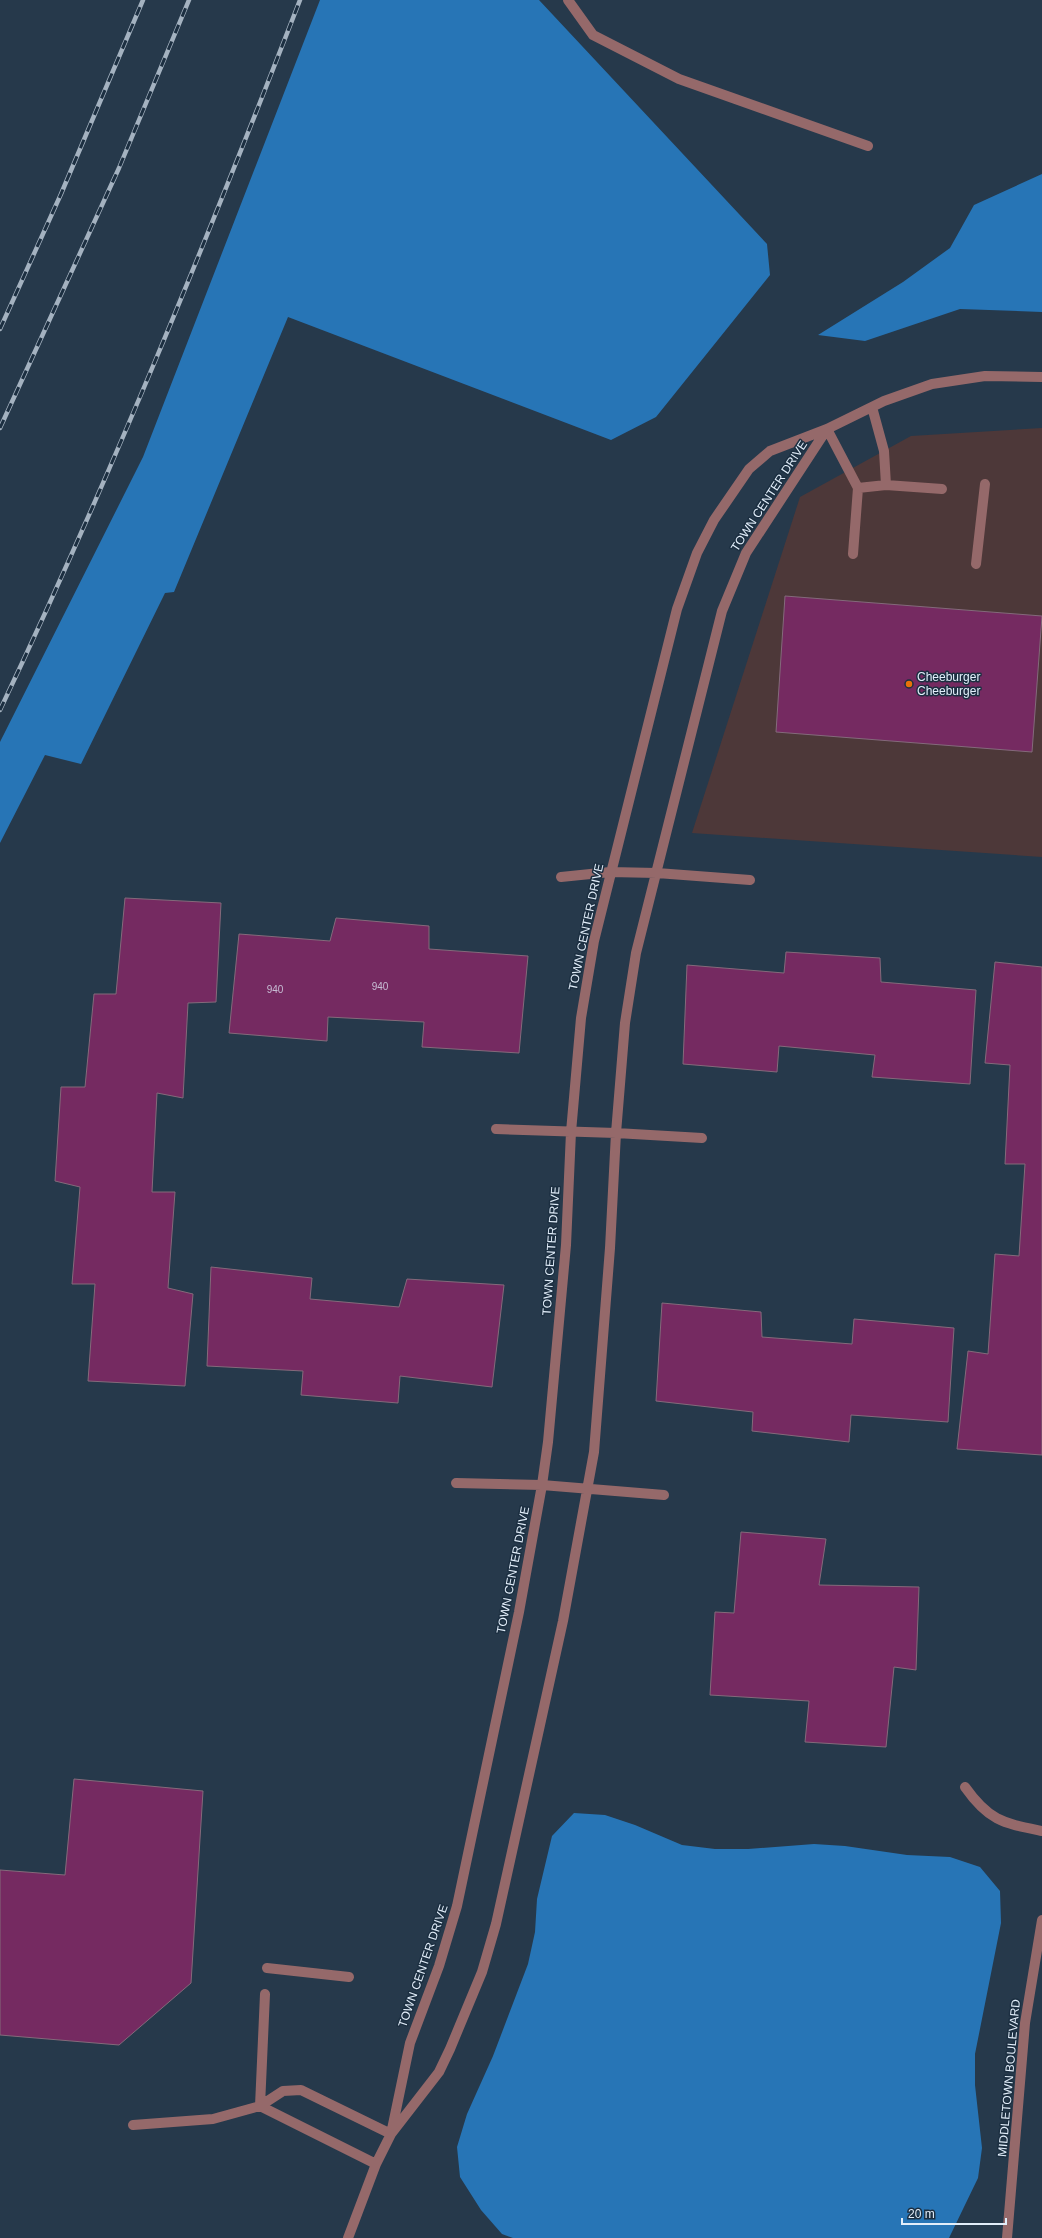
<svg xmlns="http://www.w3.org/2000/svg" width="1042" height="2238" viewBox="0 0 1042 2238" font-family="Arial,sans-serif">
<style>
.commercial{fill:#4d3839}
.forest{fill:#2775b6}
.building{fill:#752a61;stroke:#846a7b}
.lines{fill:none;stroke-linecap:round;stroke-linejoin:round}
.minor{stroke:#95696a;stroke-width:10}
.rail-casing{stroke:#a4b2c0;stroke-width:4.5}
.rail{stroke:#1c2f41;stroke-width:3;stroke-dasharray:9;stroke-linecap:butt}
.food-dot{fill:#e8710a;stroke:#1c2f41;stroke-width:1.5}
.labels{text-anchor:middle;dominant-baseline:central;stroke-width:3;stroke-linejoin:round;paint-order:stroke}
.number-label{font-size:10px;fill:#c7bdd4}
.street-label{font-size:12px;fill:#e2eefa;stroke:#1c2f41}
.poi-label{font-size:12px;fill:#e2eefa;stroke:#1c2f41;text-anchor:start}
</style>
<rect width="100%" height="100%" fill="#26394b"/>
<path class="commercial" d="M 1042,428 L 1042,857 L 692,833 L 800,497 L 911,436 Z"/>
<path class="forest" d="M 320,0 L 539,0 L 767,244 L 770,275 L 656,417 L 611,440 L 288,317 L 174,592 L 165,593 L 81,764 L 45,755 L 0,843 L 0,742 L 143,457 Z
M 1042,174 L 1042,312 L 960,309 L 865,341 L 818,335 L 903,282 L 950,248 L 974,205 Z
M 574,1813 L 605,1815 L 635,1825 L 682,1845 L 715,1849 L 748,1849 L 814,1844 L 845,1846 L 907,1855 L 950,1857 L 980,1867 L 1000,1891 L 1001,1923 L 975,2054 L 975,2085 L 982,2148 L 978,2178 L 949,2238 L 513,2238 L 502,2234 L 481,2210 L 460,2177 L 457,2147 L 467,2114 L 493,2056 L 528,1964 L 535,1932 L 537,1899 L 552,1836 Z"/>
<path class="building" d="M 785,596 L 1042,616 L 1032,752 L 776,732 Z
M 125,898 L 221,903 L 216,1002 L 188,1003 L 183,1098 L 157,1093 L 152,1192 L 175,1192 L 168,1288 L 193,1294 L 185,1386 L 88,1381 L 95,1284 L 72,1284 L 80,1187 L 55,1181 L 61,1087 L 85,1087 L 94,994 L 116,994 Z
M 336,918 L 429,926 L 429,949 L 528,956 L 519,1053 L 422,1047 L 424,1022 L 328,1017 L 327,1041 L 229,1033 L 239,934 L 330,941 Z
M 786,952 L 880,958 L 881,982 L 976,990 L 970,1084 L 872,1077 L 875,1055 L 779,1046 L 777,1072 L 683,1064 L 687,965 L 784,973 Z
M 995,962 L 1042,967 L 1042,1455 L 957,1449 L 968,1351 L 988,1354 L 995,1254 L 1019,1256 L 1025,1164 L 1005,1164 L 1010,1065 L 985,1063 Z
M 211,1267 L 312,1278 L 310,1299 L 399,1307 L 407,1279 L 504,1285 L 492,1387 L 400,1376 L 398,1403 L 301,1395 L 303,1371 L 207,1366 Z
M 662,1303 L 761,1312 L 762,1337 L 852,1344 L 854,1319 L 954,1328 L 948,1422 L 851,1415 L 849,1442 L 752,1431 L 753,1412 L 656,1401 Z
M 741,1532 L 826,1539 L 819,1585 L 919,1587 L 916,1670 L 894,1667 L 886,1747 L 805,1742 L 809,1701 L 710,1695 L 715,1612 L 734,1613 Z
M 74,1779 L 203,1791 L 191,1983 L 119,2045 L 0,2035 L 0,1870 L 65,1875 Z"/>
<g class="lines">
<path class="minor" d="M 568,0 L 593,35 L 679,79 L 868,146
M 872,407 L 884,451 L 886,485
M 827,429 L 858,488
M 853,554 L 858,488 L 886,485 L 942,489
M 976,564 L 985,484
M 561,877 L 610,872 L 657,873 L 750,880
M 496,1129 L 616,1133 L 702,1138
M 456,1483 L 542,1485 L 664,1495
M 965,1787 C 989,1821 1003,1823 1042,1831
M 267,1968 L 349,1977
M 260,2106 L 376,2164
M 260,2106 L 265,1994
M 133,2125 L 213,2119 L 260,2106 L 283,2091 L 301,2090 L 391,2134
M 391,2134 L 410,2043 L 439,1966 L 457,1906 L 519,1612 L 542,1485 L 548,1442 L 566,1245 L 571,1132 L 581,1018 L 594,941 L 677,609 L 697,553 L 714,520 L 749,469 L 770,451 L 827,429 L 884,401 L 932,384 L 985,376 L 1042,377
M 348,2238 L 376,2164 L 391,2134 L 439,2072 L 450,2049 L 482,1972 L 496,1924 L 563,1621 L 594,1452 L 610,1248 L 616,1133 L 625,1023 L 636,953 L 722,611 L 746,553 L 827,429
M 1007,2238 L 1025,2023 L 1042,1920"/>
<defs>
<path id="rail" d="M 0,329 L 61,194 L 143,0
M 0,428 L 119,168 L 189,0
M 0,710 C 110,478 207,240 300,0"/>
</defs>
<use href="#rail" class="rail-casing"/>
<use href="#rail" class="rail"/>
</g>
<circle class="food-dot" cx="909" cy="684" r="4"/>
<g class="labels">
<g class="number-label">
<text x="380" y="986">940</text>
<text x="275" y="989">940</text>
</g>
<g class="street-label">
<text transform="translate(769 496) rotate(-57)">TOWN CENTER DRIVE</text>
<text transform="translate(586 927) rotate(-78)">TOWN CENTER DRIVE</text>
<text transform="translate(551 1251) rotate(-86)">TOWN CENTER DRIVE</text>
<text transform="translate(513 1570) rotate(-79)">TOWN CENTER DRIVE</text>
<text transform="translate(423 1966) rotate(-71)">TOWN CENTER DRIVE</text>
<text transform="translate(1009 2078) rotate(-85)">MIDDLETOWN BOULEVARD</text>
</g>
<g class="poi-label">
<text x="917" y="677">Cheeburger<tspan x="917" dy="14">Cheeburger</tspan></text>
</g>
</g>
<path d="M902 2218v6h104v-6" fill="none" stroke="#e2eefa" stroke-width="2"/>
<text x="908" y="2218" font-size="12" fill="#e2eefa" stroke="#1c2f41" stroke-width="3" paint-order="stroke">20 m</text>
</svg>
